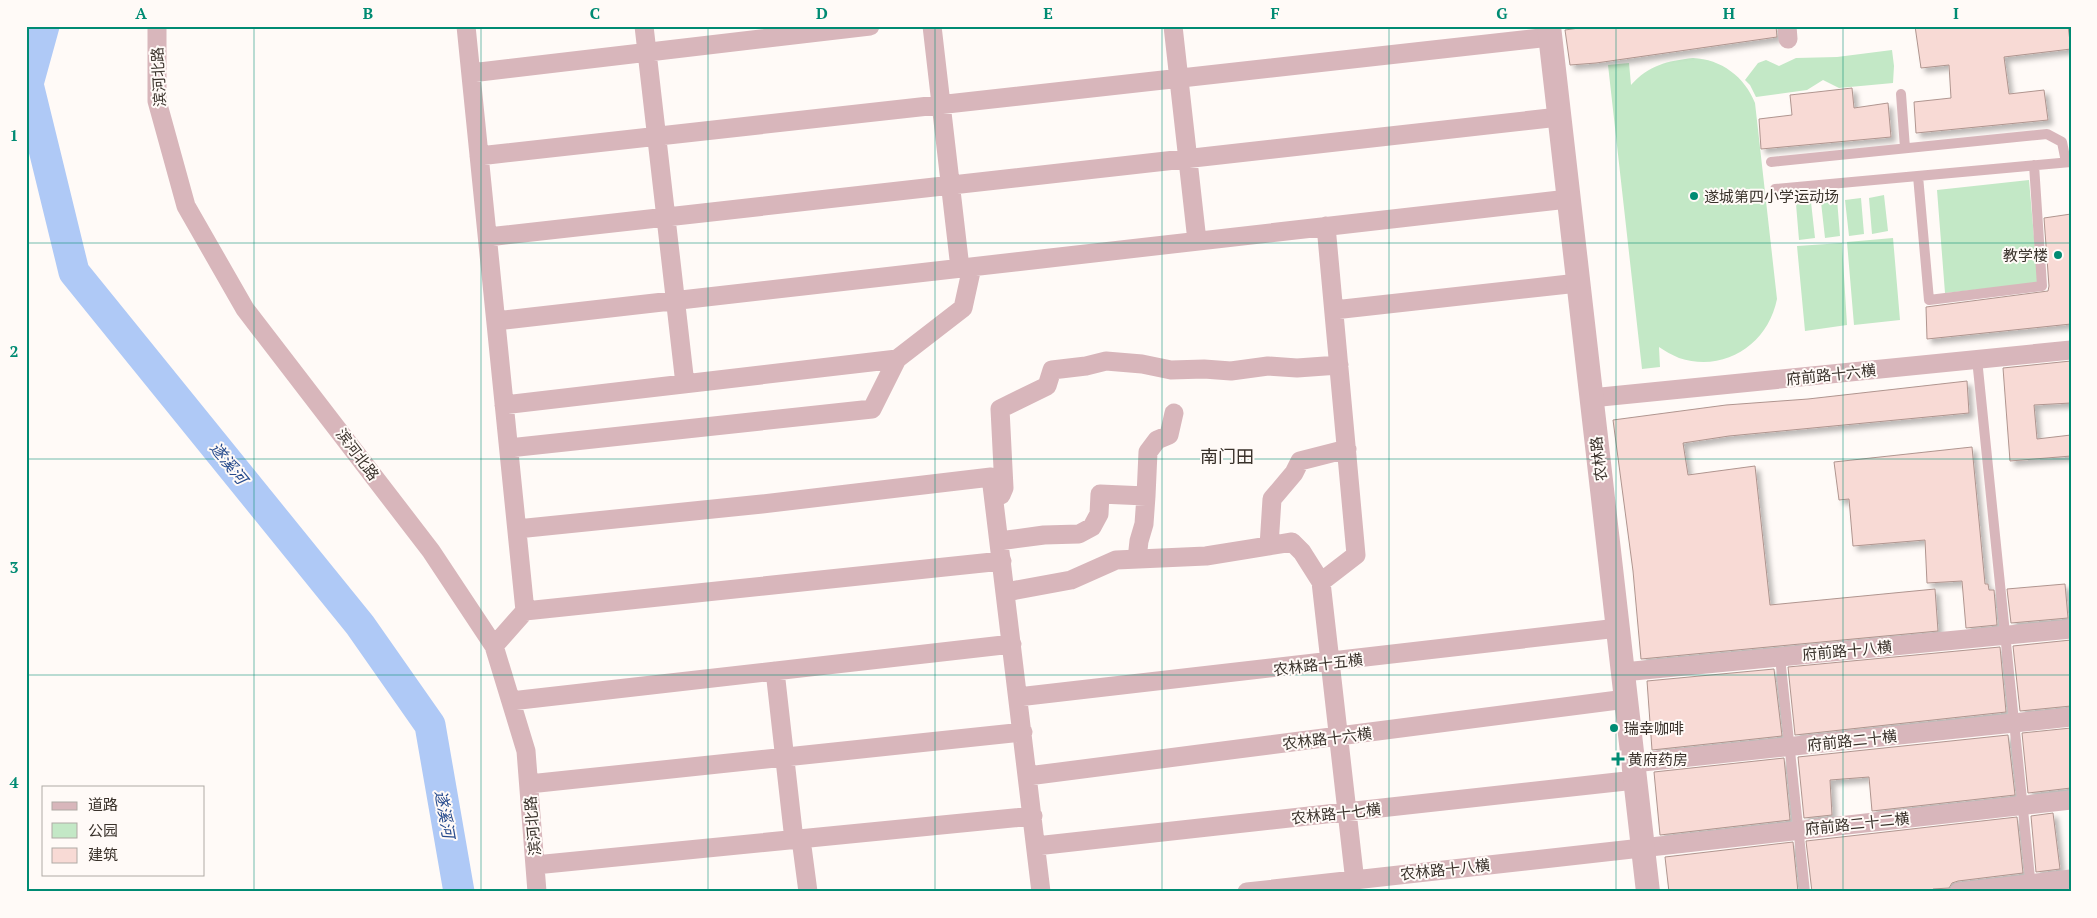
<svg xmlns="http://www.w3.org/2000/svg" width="2097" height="918" viewBox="0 0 2097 918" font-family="'PT Serif','Noto Sans SC',serif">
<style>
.green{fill:#c3e8c6}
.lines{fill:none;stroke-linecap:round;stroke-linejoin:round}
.river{stroke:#afc9f6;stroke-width:31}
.building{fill:#f8dad5;stroke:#b0958f;filter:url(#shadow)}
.service{stroke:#d8b6bb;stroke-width:10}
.minor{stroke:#d8b6bb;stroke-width:19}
.tertiary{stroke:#d8b6bb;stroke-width:24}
.grid{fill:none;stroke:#008b73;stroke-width:1;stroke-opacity:0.55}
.poi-dot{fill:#008b73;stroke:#fffaf7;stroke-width:2}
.labels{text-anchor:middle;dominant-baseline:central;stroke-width:4;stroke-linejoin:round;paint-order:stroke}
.street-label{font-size:15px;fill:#39312a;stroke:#fffaf7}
.poi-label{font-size:15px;fill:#39312a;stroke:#fffaf7;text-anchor:start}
.water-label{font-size:16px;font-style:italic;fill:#274b8d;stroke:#fffaf7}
.quarter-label{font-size:18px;fill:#39312a;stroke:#fffaf7}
.neatline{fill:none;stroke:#008b73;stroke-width:2}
.grid-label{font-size:16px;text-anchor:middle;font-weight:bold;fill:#008b73}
</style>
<defs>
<filter id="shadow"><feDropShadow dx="4.5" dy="4.5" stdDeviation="2.5" flood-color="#0004"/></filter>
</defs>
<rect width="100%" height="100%" fill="#fffaf7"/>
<path class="green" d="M 1892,50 L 1894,66 L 1893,83 L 1839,88 L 1823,80 L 1807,90 L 1756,97 L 1750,85 L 1745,80 L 1758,63 L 1766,60 L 1779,66 L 1796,58 L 1837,57 Z
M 1693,58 C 1721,59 1745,77 1755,103 L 1777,299 C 1768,344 1725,373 1679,358 C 1672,355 1665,351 1659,347 L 1660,367 L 1642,369 L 1608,65 L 1629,63 L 1631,85 C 1649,65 1667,61 1693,58 Z
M 2029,180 L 2038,283 L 1945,293 L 1937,190 Z
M 1884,195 L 1888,231 L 1872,234 L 1869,198 Z
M 1861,198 L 1864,234 L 1849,236 L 1845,200 Z
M 1837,199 L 1840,236 L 1825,238 L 1821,202 Z
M 1811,202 L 1815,238 L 1799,240 L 1796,204 Z
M 1893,238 L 1900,320 L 1854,325 L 1847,242 Z
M 1842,243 L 1847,325 L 1805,331 L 1797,246 Z"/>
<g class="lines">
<path class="river" d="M 44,26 L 28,84 L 74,272 L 360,625 L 430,725 L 459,892"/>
</g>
<path class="building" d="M 1593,26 L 1776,26 L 1777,37 L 1596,63 L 1570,65 L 1565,30 Z
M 1915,26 L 2068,26 L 2071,49 L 2004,57 L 2009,94 L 2044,90 L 2048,120 L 1916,133 L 1914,102 L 1951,98 L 1949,65 L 1921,68 Z
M 1852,88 L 1854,108 L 1888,103 L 1891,137 L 1761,149 L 1759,119 L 1792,115 L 1790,95 Z
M 2071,214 L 2071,324 L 1927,339 L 1926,307 L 2048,291 L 2049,286 L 2044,218 Z
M 2071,361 L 2071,403 L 2034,405 L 2037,439 L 2071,435 L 2071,456 L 2010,461 L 2003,368 Z
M 1967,381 L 1969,413 L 1729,436 L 1683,443 L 1688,475 L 1755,466 L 1770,605 L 1935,589 L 1938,631 L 1641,659 L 1633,571 L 1613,420 L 1726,405 L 1808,399 Z
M 1972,447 L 1985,584 L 1988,584 L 1989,590 L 1994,590 L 1997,625 L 1966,628 L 1962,581 L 1927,583 L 1925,540 L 1853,546 L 1849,499 L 1839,500 L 1834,462 Z
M 2065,584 L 2068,618 L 2011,623 L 2007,589 Z
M 2071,640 L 2071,706 L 2020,711 L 2013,646 Z
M 2000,647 L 2006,712 L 1795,735 L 1788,667 Z
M 1774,669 L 1782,736 L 1652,750 L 1647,681 Z
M 2071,728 L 2071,788 L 2028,793 L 2022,733 Z
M 2008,735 L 2015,795 L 1872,811 L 1869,777 L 1830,780 L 1832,815 L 1804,818 L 1798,757 Z
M 1784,758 L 1790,820 L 1660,835 L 1654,772 Z
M 2053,813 L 2060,869 L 2036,872 L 2031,816 Z
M 2017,817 L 2023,873 L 1958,881 L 1952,883 L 1949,888 L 1933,889 L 1933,891 L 1812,892 L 1806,841 Z
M 1793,842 L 1798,892 L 1669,892 L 1665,857 Z"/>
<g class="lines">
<path class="service" d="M 1901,94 L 1905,148
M 1771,162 L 2047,134 L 2062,142 L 2066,162
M 1918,176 L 1929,300 L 2042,286 L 2034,165
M 1775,189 L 2071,162
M 1977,359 L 2031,888
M 1780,657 L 1805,892"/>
<path class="minor" d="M 157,26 L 157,101 L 186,206 L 245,309 L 431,551 L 494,646 L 526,751 L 537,892
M 466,26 L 525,611 L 494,646
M 644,26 L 685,384
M 932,26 L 960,268
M 1173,26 L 1197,241
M 1787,26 L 1788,39
M 471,73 L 870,26
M 479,156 L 1550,37
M 1326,226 L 1356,555 L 1321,582 L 1356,891
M 488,237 L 1559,117
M 1334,310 L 1578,283
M 496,321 L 1568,199
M 1591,398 L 2071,350
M 504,405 L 897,359
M 509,448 L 872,409 L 897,359 L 963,308 L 972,267
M 1001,495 L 1004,488 L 1000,409 L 1047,386 L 1052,370 L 1086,366 L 1106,361 L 1142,364 L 1171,370 L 1204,369 L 1231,371 L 1268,366 L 1297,368 L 1339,365
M 1146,496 L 1148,452 L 1157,440 L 1169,435 L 1174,413
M 517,529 L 762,504 L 991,477 L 1041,892
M 999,541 L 1044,535 L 1079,534 L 1092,527 L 1099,514 L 1100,494 L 1146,496 L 1144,524 L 1139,541 L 1137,559
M 1269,546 L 1272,499 L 1294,473 L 1300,461 L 1347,449
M 1006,592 L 1071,580 L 1116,560 L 1206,556 L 1292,542 L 1302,552 L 1321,582
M 525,611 L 1002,561
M 775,671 L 794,840
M 1623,672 L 2071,629
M 1018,697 L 1618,628
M 511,701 L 1012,644
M 1633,763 L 2071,717
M 1028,776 L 1626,699
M 529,784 L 1023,732
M 801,839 L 808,892
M 1036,846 L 1635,780
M 535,865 L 1033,816
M 1247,892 L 2071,800
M 1959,892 L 2071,879"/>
<path class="tertiary" d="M 1549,26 L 1648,892"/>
</g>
<path class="grid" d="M 254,26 L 254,892M 481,26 L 481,892M 708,26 L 708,892M 935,26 L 935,892M 1162,26 L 1162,892M 1389,26 L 1389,892M 1616,26 L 1616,892M 1843,26 L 1843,892M 26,243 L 2071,243M 26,459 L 2071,459M 26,675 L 2071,675"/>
<g class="poi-dot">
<circle cx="1694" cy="196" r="5"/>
<circle cx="2058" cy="255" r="5"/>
<circle cx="1614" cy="728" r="5"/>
<path d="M1615.5 751.5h5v5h5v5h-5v5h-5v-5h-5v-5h5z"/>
</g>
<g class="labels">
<g class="street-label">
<text transform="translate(158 77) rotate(-93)">滨河北路</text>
<text transform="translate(1831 374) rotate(-6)">府前路十六横</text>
<text transform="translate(358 454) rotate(53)">滨河北路</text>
<text transform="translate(1598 459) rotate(-97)">农林路</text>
<text transform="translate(1847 650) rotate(-5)">府前路十八横</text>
<text transform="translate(1318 664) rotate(-7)">农林路十五横</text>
<text transform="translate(1327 738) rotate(-7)">农林路十六横</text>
<text transform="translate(1852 740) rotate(-6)">府前路二十横</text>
<text transform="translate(1336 813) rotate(-6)">农林路十七横</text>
<text transform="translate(1857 823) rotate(-6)">府前路二十二横</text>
<text transform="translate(532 826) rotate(-95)">滨河北路</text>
<text transform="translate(1445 869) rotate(-6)">农林路十八横</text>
</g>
<g class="poi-label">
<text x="1704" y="196">遂城第四小学运动场</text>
<text x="2048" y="255" text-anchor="end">教学楼</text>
<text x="1624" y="728">瑞幸咖啡</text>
<text x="1628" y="759">黄府药房</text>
</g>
<g class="water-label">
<text transform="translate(229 463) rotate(51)">遂溪河</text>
<text transform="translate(445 814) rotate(80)">遂溪河</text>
</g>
<g class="quarter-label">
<text x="1227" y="456">南门田</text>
</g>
</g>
<rect width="2097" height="918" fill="none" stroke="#fffaf7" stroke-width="55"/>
<rect x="42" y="786" width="162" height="90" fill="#fffaf7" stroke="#b0aaa5"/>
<rect x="52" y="802" width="25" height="8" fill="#d8b6bb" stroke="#b0aaa5"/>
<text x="88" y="810" font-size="15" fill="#39312a">道路</text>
<rect x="52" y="823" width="25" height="15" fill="#c3e8c6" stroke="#b0aaa5"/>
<text x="88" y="836" font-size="15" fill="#39312a">公园</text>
<rect x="52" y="848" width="25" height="15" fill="#f8dad5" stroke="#b0aaa5"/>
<text x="88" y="860" font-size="15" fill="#39312a">建筑</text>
<rect x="28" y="28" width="2042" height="862" class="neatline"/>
<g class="grid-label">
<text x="141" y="19">A</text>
<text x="368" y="19">B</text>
<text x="595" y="19">C</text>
<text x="822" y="19">D</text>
<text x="1048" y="19">E</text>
<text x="1275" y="19">F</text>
<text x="1502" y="19">G</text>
<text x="1729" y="19">H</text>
<text x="1956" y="19">I</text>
<text x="14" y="141">1</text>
<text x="14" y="357">2</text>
<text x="14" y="573">3</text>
<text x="14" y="788">4</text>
</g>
</svg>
